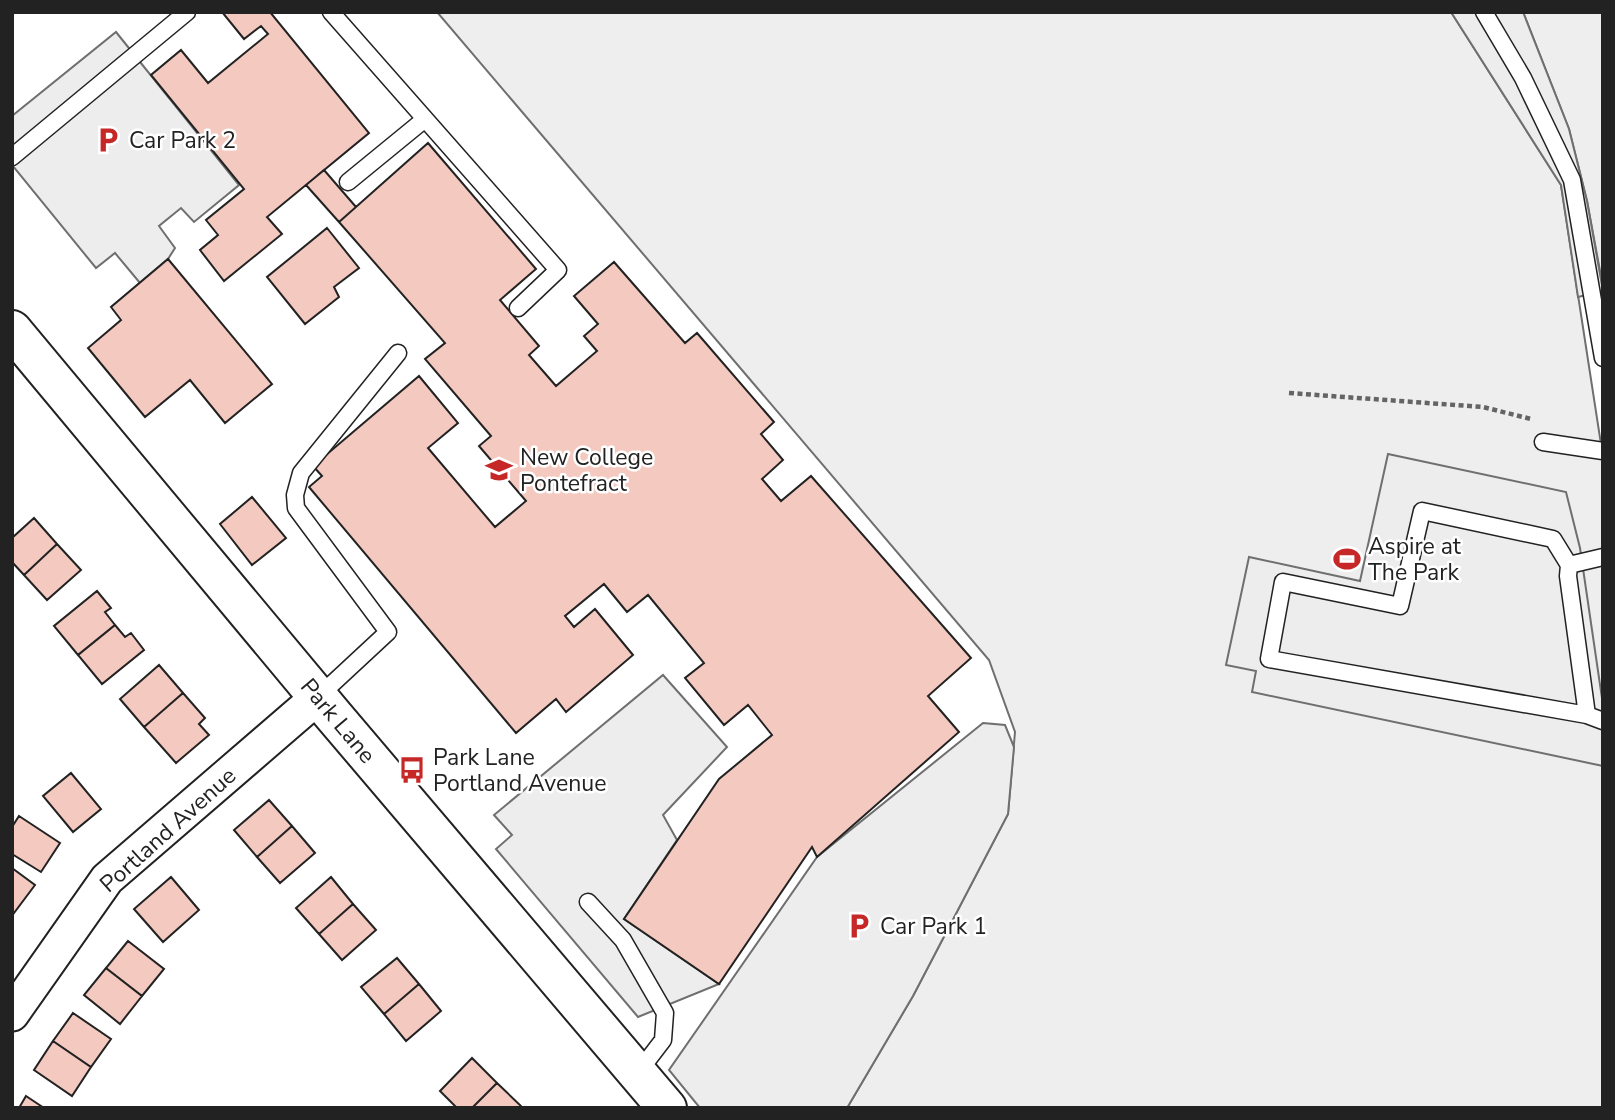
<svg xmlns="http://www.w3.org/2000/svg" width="1615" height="1120" viewBox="0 0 1615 1120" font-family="'Nunito Sans',sans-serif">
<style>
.green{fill:#eee;stroke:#6f6f6f;stroke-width:2}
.parking{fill:#ededed;stroke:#6f6f6f;stroke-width:2}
.building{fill:#f3c9c0;stroke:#222;stroke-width:2}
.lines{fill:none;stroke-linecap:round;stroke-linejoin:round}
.service-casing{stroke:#222;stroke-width:19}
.minor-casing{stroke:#222;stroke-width:37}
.secondary-casing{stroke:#222;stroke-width:42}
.path{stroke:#646464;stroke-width:4.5;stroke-dasharray:5 3.5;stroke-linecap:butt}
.service{stroke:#fff;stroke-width:16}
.minor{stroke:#fff;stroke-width:33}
.secondary{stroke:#fff;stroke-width:38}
.labels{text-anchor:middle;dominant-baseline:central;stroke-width:5;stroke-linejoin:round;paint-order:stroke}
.poi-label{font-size:23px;fill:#222;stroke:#fff;text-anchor:start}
.street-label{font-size:23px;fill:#222;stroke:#fff}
</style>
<rect width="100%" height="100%" fill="#fff"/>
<path class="green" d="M 437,12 L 1451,12 L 1561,185 L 1603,457 L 1603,1108 L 847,1108 L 913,996 L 1008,814 L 1015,732 L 989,660 Z
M 1523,12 L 1603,12 L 1603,287 L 1587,201 L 1569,129 Z"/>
<path class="parking" d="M 1451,12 L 1523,12 L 1569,129 L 1587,201 L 1603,291 L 1578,297 L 1561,185 Z
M 116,32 L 239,185 L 194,222 L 181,208 L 159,226 L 175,248 L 168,259 L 140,283 L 115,253 L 96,268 L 12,165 L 12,116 Z
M 1388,454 L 1566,492 L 1580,548 L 1603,705 L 1603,766 L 1252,692 L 1256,671 L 1226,665 L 1249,557 L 1360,581 Z
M 663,675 L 727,747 L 663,815 L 677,840 L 624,919 L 719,984 L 638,1017 L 496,849 L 512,835 L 494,815 Z
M 983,723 L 1005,725 L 1014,747 L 1008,814 L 913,996 L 847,1108 L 700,1108 L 669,1070 L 817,857 Z"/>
<path class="building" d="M 222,12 L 270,12 L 369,133 L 267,217 L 282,234 L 224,281 L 200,250 L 218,235 L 206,220 L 244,189 L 151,75 L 181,50 L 208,83 L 268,34 L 261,26 L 244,39 Z
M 428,143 L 536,269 L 500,300 L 539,346 L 529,355 L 556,386 L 597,351 L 584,336 L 598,324 L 574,296 L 614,262 L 685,343 L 697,333 L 774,422 L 761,434 L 783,460 L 762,479 L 781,501 L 811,476 L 971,658 L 928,696 L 959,732 L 817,857 L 812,847 L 719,984 L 624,919 L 719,779 L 772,735 L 748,705 L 724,725 L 685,678 L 704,663 L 648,595 L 627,612 L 604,584 L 565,616 L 574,627 L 595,609 L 633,655 L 566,712 L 556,699 L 516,733 L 309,487 L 322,476 L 313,466 L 419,376 L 458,423 L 428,448 L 495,527 L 526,501 L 479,446 L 491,436 L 425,359 L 445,343 L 339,222 Z
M 324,170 L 356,207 L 339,222 L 306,185 Z
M 327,228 L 359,268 L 334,287 L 339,297 L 305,324 L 267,277 Z
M 168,259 L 272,384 L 225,423 L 190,380 L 145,417 L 88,348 L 121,320 L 111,307 Z
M 252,497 L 286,538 L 252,565 L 220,524 Z
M 34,518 L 57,544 L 24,575 L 12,562 L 12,538 Z
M 57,544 L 81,570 L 47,600 L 24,575 Z
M 97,591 L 111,608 L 105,612 L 115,625 L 78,655 L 54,626 Z
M 115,625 L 125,637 L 131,633 L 144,650 L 102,684 L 78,655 Z
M 159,665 L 183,693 L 144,727 L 120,699 Z
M 183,693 L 205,718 L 199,724 L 209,735 L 176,763 L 144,727 Z
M 71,773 L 101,809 L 73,832 L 43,796 Z
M 269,800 L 292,826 L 257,857 L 234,830 Z
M 19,816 L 60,843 L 41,872 L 12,854 L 12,827 Z
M 292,826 L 315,853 L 280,883 L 257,857 Z
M 12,868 L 35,885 L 14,913 L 12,911 Z
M 171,877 L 199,910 L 163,942 L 134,909 Z
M 331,877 L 353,904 L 319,934 L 296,908 Z
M 353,904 L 376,930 L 342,960 L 319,934 Z
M 128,941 L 164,969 L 142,996 L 106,968 Z
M 397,958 L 419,984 L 384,1014 L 361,987 Z
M 106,968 L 142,996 L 120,1024 L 84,995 Z
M 419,984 L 441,1011 L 406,1041 L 384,1014 Z
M 73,1013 L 111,1039 L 91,1067 L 53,1041 Z
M 53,1041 L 91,1067 L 72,1096 L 34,1070 Z
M 472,1058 L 497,1083 L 472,1108 L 457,1108 L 440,1091 Z
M 497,1083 L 522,1107 L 472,1108 Z
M 26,1096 L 44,1108 L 19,1108 Z"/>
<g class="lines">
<defs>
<path id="service" d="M 331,12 L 558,270 L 518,308
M 1484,12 L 1523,78 L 1572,180 L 1603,358
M 12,157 L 187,12
M 348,182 L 425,119
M 1543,442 L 1603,451
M 1603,557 L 1569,565 L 1568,576 L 1587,715 L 1603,721
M 1569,565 L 1553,539 L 1422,511 L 1400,606 L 1283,582 L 1269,659 L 1587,715
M 318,697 L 388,632 L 296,508 L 295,495 L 301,473 L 398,353
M 588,902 L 623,940 L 665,1013 L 663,1040 L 637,1074"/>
<path id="minor" d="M 12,1014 L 107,879 L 318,697"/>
<path id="secondary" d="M 12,330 L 333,715 L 667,1108"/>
</defs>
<use href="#service" class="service-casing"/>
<use href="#minor" class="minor-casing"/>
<use href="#secondary" class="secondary-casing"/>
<path class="path" d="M 1289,393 L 1483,407 L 1531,419"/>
<use href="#service" class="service"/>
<use href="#minor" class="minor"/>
<use href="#secondary" class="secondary"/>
</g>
<defs>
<symbol id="parking-bare" viewBox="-9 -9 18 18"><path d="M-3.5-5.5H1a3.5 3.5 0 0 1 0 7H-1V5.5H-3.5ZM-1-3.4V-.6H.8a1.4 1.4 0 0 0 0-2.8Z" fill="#c62828" stroke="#fff" stroke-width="2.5" paint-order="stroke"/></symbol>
<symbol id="university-bare" viewBox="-9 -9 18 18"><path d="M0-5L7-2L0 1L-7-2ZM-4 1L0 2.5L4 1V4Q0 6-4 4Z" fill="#c62828" stroke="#fff" stroke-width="2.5" paint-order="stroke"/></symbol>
<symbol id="stadium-bare" viewBox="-9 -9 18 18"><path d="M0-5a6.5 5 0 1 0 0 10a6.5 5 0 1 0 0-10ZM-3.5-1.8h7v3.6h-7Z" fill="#c62828" stroke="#fff" stroke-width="2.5" paint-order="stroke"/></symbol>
<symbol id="bus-bare" viewBox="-9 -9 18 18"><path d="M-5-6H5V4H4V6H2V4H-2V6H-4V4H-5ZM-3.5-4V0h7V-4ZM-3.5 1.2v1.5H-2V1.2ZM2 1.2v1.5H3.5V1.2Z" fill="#c62828" stroke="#fff" stroke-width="2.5" paint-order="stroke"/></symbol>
</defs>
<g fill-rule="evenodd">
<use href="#parking-bare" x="89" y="121" width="38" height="38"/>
<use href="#university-bare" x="480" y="451" width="38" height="38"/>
<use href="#stadium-bare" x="1328" y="540" width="38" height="38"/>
<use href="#bus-bare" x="393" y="751" width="38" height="38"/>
<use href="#parking-bare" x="840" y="907" width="38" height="38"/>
</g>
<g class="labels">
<g class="poi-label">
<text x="129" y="140">Car Park 2</text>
<text x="520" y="457">New College<tspan x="520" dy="26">Pontefract</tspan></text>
<text x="1368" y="546">Aspire at<tspan x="1368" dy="26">The Park</tspan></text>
<text x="433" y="757">Park Lane<tspan x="433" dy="26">Portland Avenue</tspan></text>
<text x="880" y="926">Car Park 1</text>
</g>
<g class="street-label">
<text transform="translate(338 721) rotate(50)">Park Lane</text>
<text transform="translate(168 830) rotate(-42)">Portland Avenue</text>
</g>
</g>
<rect width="1615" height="1120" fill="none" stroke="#222222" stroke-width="28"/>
</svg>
